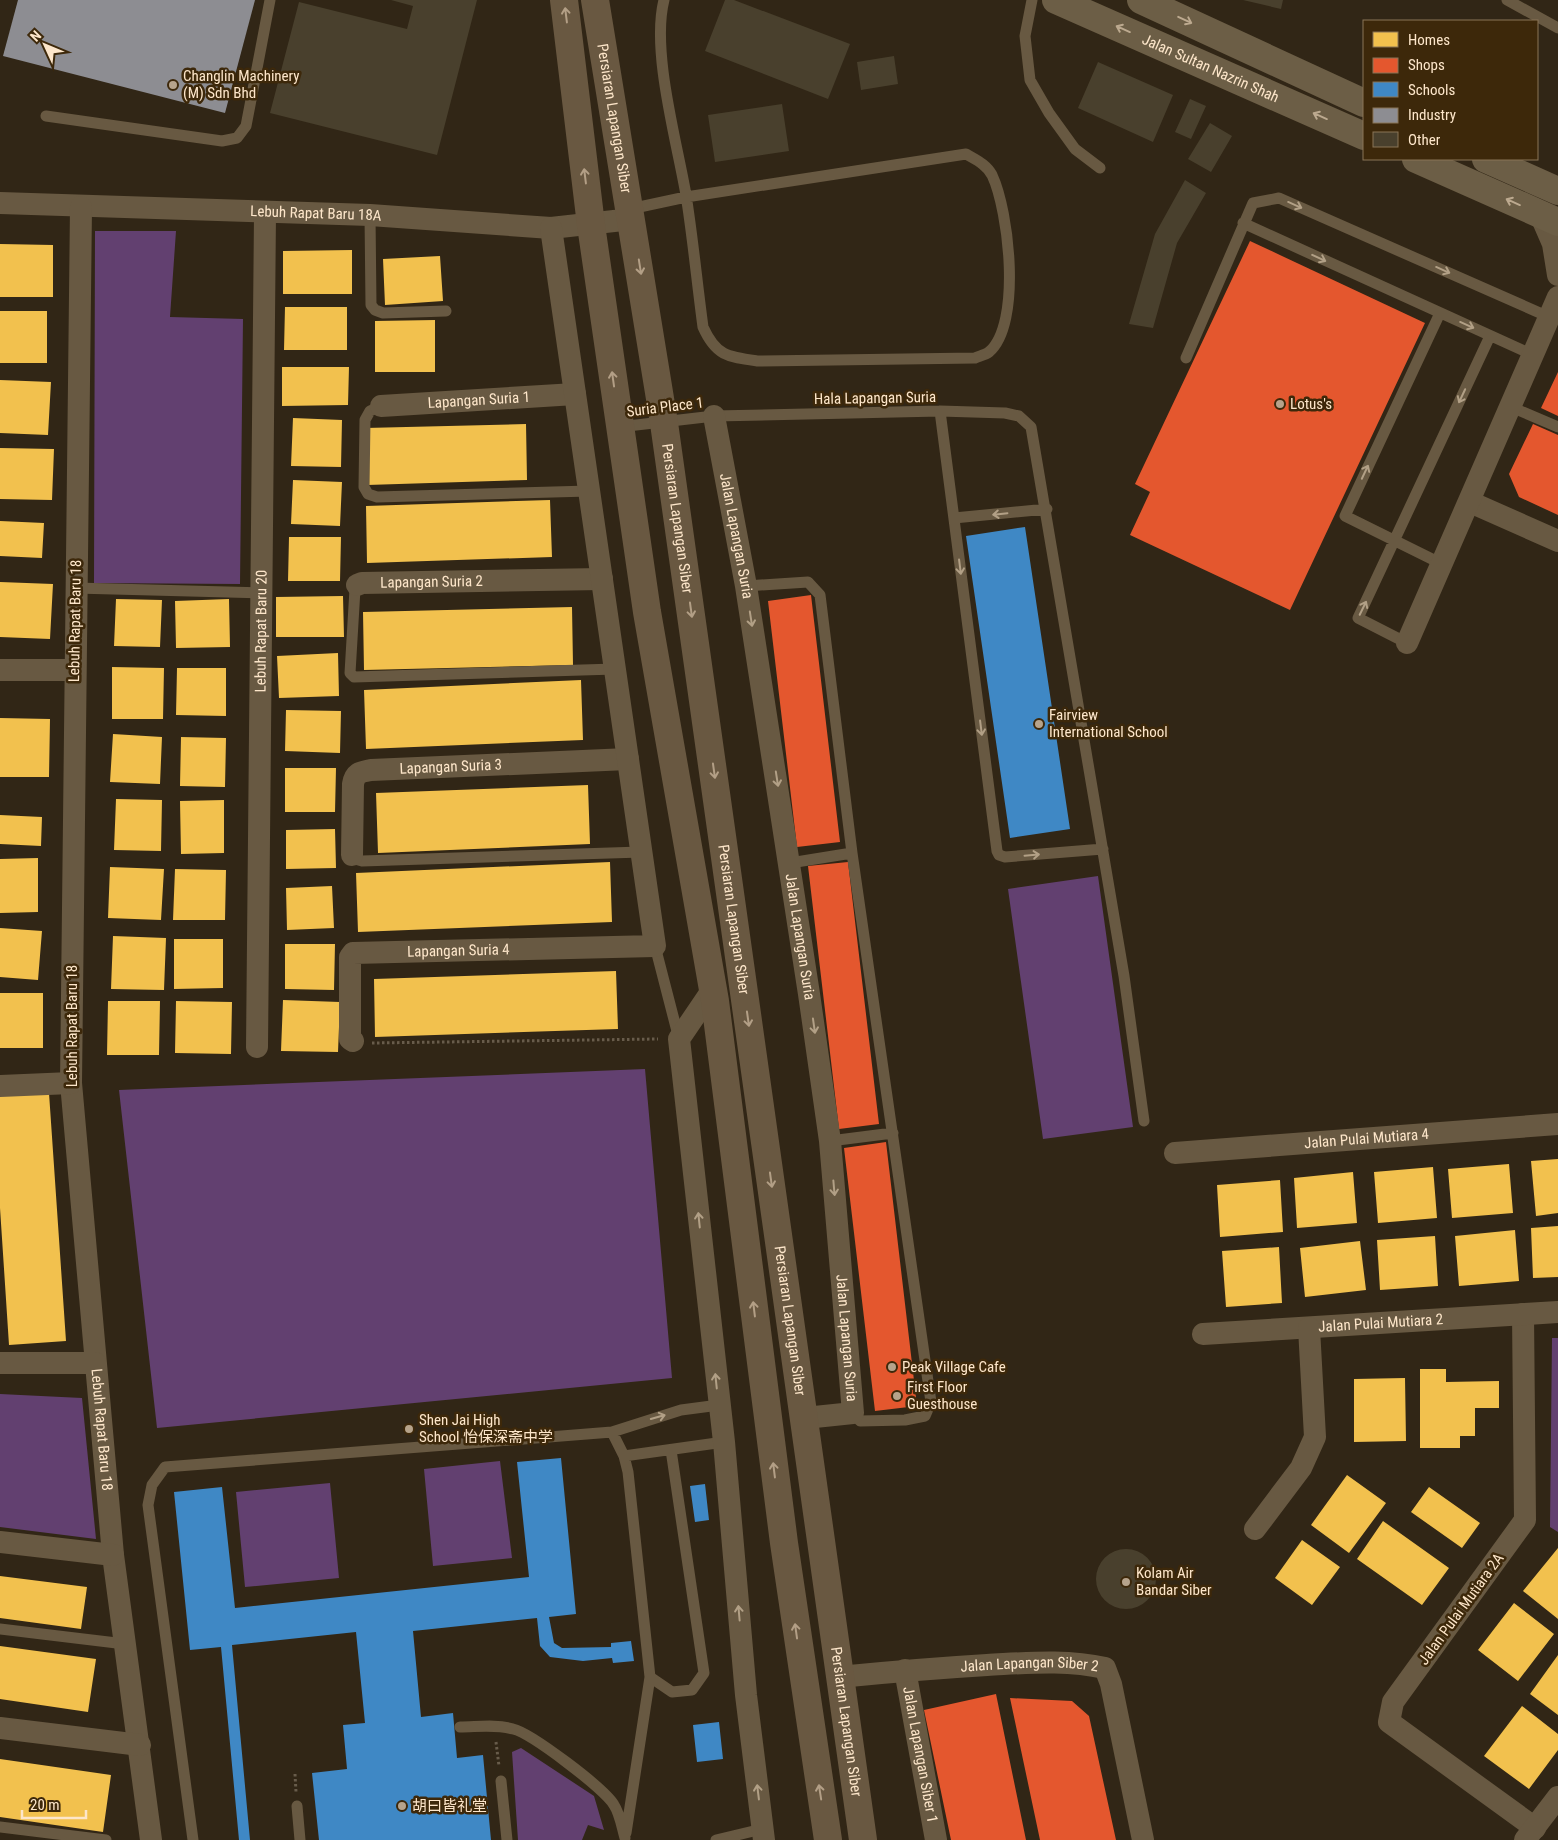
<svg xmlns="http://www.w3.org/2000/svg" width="1558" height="1840" viewBox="0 0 1558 1840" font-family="'Roboto Condensed','Noto Sans SC',sans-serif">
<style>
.green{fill:#624070}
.homes{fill:#f2c14e}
.shops{fill:#e4572e}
.schools{fill:#3f88c5}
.industry{fill:#8d8d92}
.building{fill:#49402d}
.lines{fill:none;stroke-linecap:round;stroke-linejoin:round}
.path{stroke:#685c4b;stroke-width:3;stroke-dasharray:2.5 2.5;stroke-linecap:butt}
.service{stroke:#685942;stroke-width:11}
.minor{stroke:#685942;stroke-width:22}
.secondary{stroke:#695841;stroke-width:28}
.trunk{stroke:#6c5e46;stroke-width:28}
.oneway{stroke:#b39f86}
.oneway2{stroke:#bca98f}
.oneway3{stroke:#b2a086}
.poi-dot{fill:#b6a38b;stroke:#3d280a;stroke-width:2}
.labels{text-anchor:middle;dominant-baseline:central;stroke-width:5;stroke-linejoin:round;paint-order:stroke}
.street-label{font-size:15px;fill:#fde6ca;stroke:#3d280a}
.poi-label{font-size:15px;fill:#fde6ca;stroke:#3d280a;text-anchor:start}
</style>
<rect width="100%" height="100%" fill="#312616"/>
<path class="green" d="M 95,231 L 176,231 L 170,317 L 243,319 L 240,584 L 94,583 Z
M 1098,876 L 1133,1127 L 1043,1139 L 1008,889 Z
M 645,1069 L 672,1378 L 157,1428 L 119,1090 Z
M 1552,1338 L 1558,1338 L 1558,1532 L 1550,1527 Z
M 0,1394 L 82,1398 L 96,1539 L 0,1527 Z
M 500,1461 L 512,1558 L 433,1566 L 424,1469 Z
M 330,1483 L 339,1578 L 245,1587 L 236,1492 Z
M 521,1748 L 594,1796 L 604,1830 L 588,1825 L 582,1840 L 518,1840 L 512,1752 Z"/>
<path class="homes" d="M 0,244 L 53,245 L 53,297 L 0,297 Z
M 352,250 L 352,294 L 283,294 L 283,251 Z
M 440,256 L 443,301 L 385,305 L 383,259 Z
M 285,307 L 347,307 L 347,350 L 284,350 Z
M 0,311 L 47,311 L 47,363 L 0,363 Z
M 435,320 L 435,372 L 375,372 L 375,321 Z
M 282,367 L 349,367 L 348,405 L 282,406 Z
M 0,380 L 51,382 L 48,435 L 0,433 Z
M 293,418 L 342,420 L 341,467 L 291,466 Z
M 526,424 L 527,480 L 367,485 L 365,428 Z
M 0,448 L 54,449 L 52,500 L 0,499 Z
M 293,480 L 342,482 L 340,526 L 291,524 Z
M 550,500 L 552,557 L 367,563 L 366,506 Z
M 0,521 L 44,523 L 42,558 L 0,556 Z
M 289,537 L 341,537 L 340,581 L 288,581 Z
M 0,582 L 53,584 L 50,639 L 0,637 Z
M 343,596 L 344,637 L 276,637 L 276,597 Z
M 116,599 L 162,600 L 160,647 L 114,646 Z
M 229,599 L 230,647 L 176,648 L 175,601 Z
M 572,607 L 573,665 L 364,670 L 363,612 Z
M 338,653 L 339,696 L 279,698 L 277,656 Z
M 112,667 L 164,668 L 163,719 L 112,719 Z
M 177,668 L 226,668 L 226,716 L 176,715 Z
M 581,680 L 583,740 L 366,749 L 364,690 Z
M 286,710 L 341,711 L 340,753 L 285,751 Z
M 0,718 L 50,719 L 49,777 L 0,777 Z
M 113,734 L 162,737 L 160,784 L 110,782 Z
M 181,737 L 226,738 L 225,787 L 180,786 Z
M 285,768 L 336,768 L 335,812 L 285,812 Z
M 588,785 L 590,844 L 378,853 L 376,793 Z
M 116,799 L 162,800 L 161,851 L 114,850 Z
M 224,800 L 224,853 L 181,854 L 180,801 Z
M 0,815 L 42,817 L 41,846 L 0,844 Z
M 335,829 L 336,868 L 286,869 L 286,830 Z
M 38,858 L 38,912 L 0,913 L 0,859 Z
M 610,862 L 612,922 L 358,932 L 356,873 Z
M 110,867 L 164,869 L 161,920 L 108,918 Z
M 175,869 L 226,870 L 225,920 L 173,920 Z
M 332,886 L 334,928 L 287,930 L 286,888 Z
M 0,928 L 42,931 L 38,980 L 0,977 Z
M 113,936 L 166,938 L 164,990 L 111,989 Z
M 174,939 L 223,939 L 223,988 L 174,989 Z
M 285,944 L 335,944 L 334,990 L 285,989 Z
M 616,971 L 618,1029 L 375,1037 L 374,979 Z
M 0,993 L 43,993 L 43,1048 L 0,1048 Z
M 283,1000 L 340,1002 L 338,1052 L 281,1051 Z
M 108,1001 L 160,1001 L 159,1055 L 107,1055 Z
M 176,1001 L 232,1002 L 231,1054 L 175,1053 Z
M 49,1093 L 66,1341 L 9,1345 L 0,1208 L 0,1096 Z
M 1558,1159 L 1558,1213 L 1536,1216 L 1531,1161 Z
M 1509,1164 L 1513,1213 L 1452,1218 L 1448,1169 Z
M 1433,1167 L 1437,1218 L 1378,1223 L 1374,1172 Z
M 1353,1172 L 1357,1223 L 1297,1228 L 1294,1178 Z
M 1280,1180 L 1283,1232 L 1220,1237 L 1217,1185 Z
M 1558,1226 L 1558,1277 L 1533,1278 L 1531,1228 Z
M 1515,1230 L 1519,1281 L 1459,1286 L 1455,1236 Z
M 1435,1236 L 1438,1286 L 1380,1290 L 1377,1240 Z
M 1360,1241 L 1366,1290 L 1305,1297 L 1300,1248 Z
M 1279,1247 L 1282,1303 L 1226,1307 L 1222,1251 Z
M 1420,1369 L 1446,1369 L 1446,1382 L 1499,1381 L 1499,1408 L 1475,1408 L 1475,1436 L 1460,1436 L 1460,1448 L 1420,1448 Z
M 1405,1378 L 1406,1441 L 1354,1442 L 1354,1379 Z
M 1347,1475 L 1386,1503 L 1349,1553 L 1311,1525 Z
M 1429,1487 L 1480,1523 L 1462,1548 L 1411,1512 Z
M 1383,1521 L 1449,1568 L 1422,1605 L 1357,1559 Z
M 1302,1540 L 1340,1567 L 1312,1605 L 1275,1578 Z
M 1558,1548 L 1558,1619 L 1523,1591 Z
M 0,1576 L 87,1587 L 81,1629 L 0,1618 Z
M 1514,1603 L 1554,1634 L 1518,1681 L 1478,1650 Z
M 0,1646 L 96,1659 L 88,1712 L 0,1699 Z
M 1558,1655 L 1558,1715 L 1530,1694 Z
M 1522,1706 L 1558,1734 L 1558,1750 L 1529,1789 L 1484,1756 Z
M 0,1759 L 111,1775 L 103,1832 L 0,1817 Z"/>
<path class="shops" d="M 1250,241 L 1425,323 L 1290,610 L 1130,535 L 1150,492 L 1135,484 Z
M 1558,372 L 1558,416 L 1541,408 Z
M 1533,424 L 1558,435 L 1558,515 L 1519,497 L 1509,474 Z
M 811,595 L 840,842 L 797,847 L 768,601 Z
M 848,862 L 879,1124 L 839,1129 L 808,866 Z
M 886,1142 L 917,1406 L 875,1411 L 844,1148 Z
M 996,1694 L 1026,1840 L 951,1840 L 924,1710 Z
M 1010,1698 L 1072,1701 L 1089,1716 L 1116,1840 L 1040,1840 Z"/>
<path class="schools" d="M 1025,527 L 1070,829 L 1010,838 L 966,536 Z
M 561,1458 L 576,1614 L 549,1617 L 554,1643 L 562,1648 L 611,1647 L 611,1643 L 631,1641 L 634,1661 L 613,1663 L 612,1658 L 583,1661 L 550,1657 L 540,1646 L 537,1618 L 413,1631 L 421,1717 L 453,1713 L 457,1758 L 483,1755 L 491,1840 L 319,1840 L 312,1773 L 347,1769 L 343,1725 L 365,1723 L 356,1632 L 232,1645 L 250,1840 L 239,1840 L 221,1647 L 190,1650 L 174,1492 L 222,1487 L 235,1608 L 529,1577 L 517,1462 Z
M 705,1484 L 709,1520 L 695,1522 L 690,1486 Z
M 719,1722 L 723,1759 L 697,1762 L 693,1725 Z"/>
<path class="industry" d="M 18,0 L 255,0 L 225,113 L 3,56 Z"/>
<path class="building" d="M 391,0 L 477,0 L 437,155 L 270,113 L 299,2 L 407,29 L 413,6 Z
M 725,0 L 734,0 L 850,44 L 828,99 L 705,51 Z
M 1243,0 L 1283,0 L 1281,9 Z
M 894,56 L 898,84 L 861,90 L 857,62 Z
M 1098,62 L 1173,95 L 1153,142 L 1078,108 Z
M 1190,99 L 1206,106 L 1191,139 L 1175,132 Z
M 782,104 L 789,151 L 715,162 L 708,115 Z
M 1210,123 L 1232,136 L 1211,172 L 1188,159 Z
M 1185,180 L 1206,193 L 1177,243 L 1153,328 L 1129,324 L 1155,234 Z
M1096 1579a30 30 0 1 1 60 0a30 30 0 1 1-60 0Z"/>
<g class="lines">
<path class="path" d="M 372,1043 L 658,1039
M 496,1742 L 499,1766
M 295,1774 L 296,1792"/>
<path class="service" d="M 1032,0 L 1025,36 L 1030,80 L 1049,113 L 1075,149 L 1100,168
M 1507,0 L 1558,28
M 46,116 L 222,141 L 237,138 L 246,126 L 270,0
M 630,209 L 686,197 L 966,154 C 976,160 986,164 992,175 C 1009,211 1022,324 989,352 C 985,355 979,356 975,358 L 758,361 C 728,357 716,356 703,327 C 697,283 693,239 686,195 C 677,142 651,51 664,0
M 370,215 L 371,305 L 375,310 L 383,313 L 446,311
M 1243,223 L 1533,355
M 1440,313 L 1345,516 L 1442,564
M 1186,358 L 1253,203 L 1279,198 L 1549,317
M 381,406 L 370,411 L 365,420 L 364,487 L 368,494 L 377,497 L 589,491
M 1511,407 L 1558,427
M 940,411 L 997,851 L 999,855 L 1005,857 L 1103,849
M 619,427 L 714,416 L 940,411 L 1005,413 L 1019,416 L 1031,427 L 1124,976 L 1144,1121
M 954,518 L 1047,509
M 357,585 L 355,589 L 350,673 L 354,677 L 615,669
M 746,586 L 808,582 L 820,595 L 852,853 L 931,1402 L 925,1416 L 905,1420 L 860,1421 L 853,1413
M 75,588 L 261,593
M 1407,643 L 1358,618 L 1490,336
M 352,855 L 355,859 L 362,861 L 641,852
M 790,863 L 852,853
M 655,946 L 679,1039
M 830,1141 L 893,1133
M 612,1432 L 624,1456 L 628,1472 L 650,1677 L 672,1692 L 692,1690 L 704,1673 L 671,1450
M 624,1456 L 724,1442
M 0,1629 L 125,1644
M 460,1727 C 477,1727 496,1724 513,1729 C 531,1733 605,1789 614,1805 C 620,1814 622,1828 625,1838
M 501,1781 L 507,1840
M 297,1806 L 300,1840
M 0,1827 L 106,1840
M 626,1833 L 650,1677
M 193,1840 L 148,1505 L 152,1485 L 165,1467 L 612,1432 L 681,1410 L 719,1405
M 716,1840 L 762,1829"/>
<g class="minor">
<path id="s1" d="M 0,203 L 370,215 L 551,228 L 632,219"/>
<path id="s2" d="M 81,207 L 71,1083 L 113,1555 L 151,1840"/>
<path d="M 1540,214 L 1553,244 L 1558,275"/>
<path id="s3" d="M 381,406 L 575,394"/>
<path id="s4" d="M 714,416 L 746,586 L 809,994 L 830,1141 L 853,1413 L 805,1418"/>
<path d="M 1470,502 L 1558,541"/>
<path id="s5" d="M 357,585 L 362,583 L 602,579"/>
<path d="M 1407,643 L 1558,297"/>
<path d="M 0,670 L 74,670"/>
<path id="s6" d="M 352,855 L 353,784 C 355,772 361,772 371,770 L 628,759"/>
<path d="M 713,989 L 679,1039 L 724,1442 L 746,1695 L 764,1840"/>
<path id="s7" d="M 353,1041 L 350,1039 L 350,957 L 353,953 L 655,946 L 551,228"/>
<path id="s8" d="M 257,1047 L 265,214"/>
<path d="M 0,1086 L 71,1083"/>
<path id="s9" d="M 1175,1153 L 1558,1124"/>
<path d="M 1523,1314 L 1525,1520 L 1393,1702 L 1389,1722 L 1535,1828"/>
<path id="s10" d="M 1203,1334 L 1558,1312"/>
<path d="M 0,1363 L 95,1363"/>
<path d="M 1255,1529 L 1301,1468 L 1315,1437 L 1309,1328"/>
<path d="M 0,1542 L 113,1555"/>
<path id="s11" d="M 905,1670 L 936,1840"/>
<path id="s12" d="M 839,1677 C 889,1672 938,1668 987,1665 C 1027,1663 1066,1659 1105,1668 L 1111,1684 L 1143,1840"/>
<path d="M 0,1728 L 140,1745"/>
<path d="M 1525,1840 L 1558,1797"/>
</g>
<g class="secondary">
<path d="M 564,0 L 591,225 L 647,612 L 715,1001 L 784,1543 L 828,1840"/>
<path id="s13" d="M 595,0 L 664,423 L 863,1840"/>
</g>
<g class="trunk">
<path id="s14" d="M 1056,0 L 1364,136"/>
<path d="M 1141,0 L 1364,103"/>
<path d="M 1416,159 L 1558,222"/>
<path d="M 1486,159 L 1558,191"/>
</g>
</g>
<defs><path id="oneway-shaft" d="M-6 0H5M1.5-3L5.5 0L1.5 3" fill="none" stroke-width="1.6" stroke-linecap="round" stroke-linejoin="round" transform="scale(1.25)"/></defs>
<g class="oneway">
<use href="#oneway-shaft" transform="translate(566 15) rotate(-97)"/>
<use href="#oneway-shaft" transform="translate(585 176) rotate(-97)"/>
<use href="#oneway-shaft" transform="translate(640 267) rotate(81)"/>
<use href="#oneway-shaft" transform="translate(613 379) rotate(-98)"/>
<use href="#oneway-shaft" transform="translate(691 610) rotate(82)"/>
<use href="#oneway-shaft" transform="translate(714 771) rotate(82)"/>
<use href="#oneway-shaft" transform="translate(748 1019) rotate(82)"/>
<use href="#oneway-shaft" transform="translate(771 1180) rotate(82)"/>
<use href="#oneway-shaft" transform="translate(754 1309) rotate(-97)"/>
<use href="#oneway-shaft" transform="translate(774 1470) rotate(-97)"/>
<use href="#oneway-shaft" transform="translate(796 1631) rotate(-98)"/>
<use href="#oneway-shaft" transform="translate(820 1792) rotate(-99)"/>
</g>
<g class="oneway2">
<use href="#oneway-shaft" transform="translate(1185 20) rotate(25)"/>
<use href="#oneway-shaft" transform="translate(1123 29) rotate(-156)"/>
<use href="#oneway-shaft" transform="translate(1320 116) rotate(-156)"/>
<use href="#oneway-shaft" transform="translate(1513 202) rotate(-156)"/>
</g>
<g class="oneway3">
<use href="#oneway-shaft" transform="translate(1295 205) rotate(24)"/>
<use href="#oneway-shaft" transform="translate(1319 258) rotate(25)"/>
<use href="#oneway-shaft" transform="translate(1443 270) rotate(24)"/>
<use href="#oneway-shaft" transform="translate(1467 325) rotate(24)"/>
<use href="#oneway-shaft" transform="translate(1462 396) rotate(115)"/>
<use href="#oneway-shaft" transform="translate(1365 472) rotate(-65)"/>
<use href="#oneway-shaft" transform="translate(1000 514) rotate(174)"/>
<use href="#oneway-shaft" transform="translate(960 567) rotate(83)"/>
<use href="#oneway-shaft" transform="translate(1363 608) rotate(-64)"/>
<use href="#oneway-shaft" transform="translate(751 619) rotate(81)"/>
<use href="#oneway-shaft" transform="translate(981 728) rotate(83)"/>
<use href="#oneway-shaft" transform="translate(777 779) rotate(81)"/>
<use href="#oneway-shaft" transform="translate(1032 855) rotate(-5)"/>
<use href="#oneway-shaft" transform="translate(814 1026) rotate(82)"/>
<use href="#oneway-shaft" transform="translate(834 1188) rotate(85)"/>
<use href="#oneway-shaft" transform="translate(699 1220) rotate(-96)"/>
<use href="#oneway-shaft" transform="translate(716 1381) rotate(-96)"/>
<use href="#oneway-shaft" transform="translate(658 1417) rotate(-16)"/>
<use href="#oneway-shaft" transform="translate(739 1613) rotate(-95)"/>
<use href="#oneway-shaft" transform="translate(758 1792) rotate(-97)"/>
</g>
<g class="poi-dot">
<circle cx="173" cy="85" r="5"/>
<circle cx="1280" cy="404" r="5"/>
<circle cx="1039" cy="724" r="5"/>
<circle cx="892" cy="1367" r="5"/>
<circle cx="897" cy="1396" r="5"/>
<circle cx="409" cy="1429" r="5"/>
<circle cx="1126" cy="1582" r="5"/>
<circle cx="402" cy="1806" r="5"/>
</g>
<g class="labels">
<g class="street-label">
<text stroke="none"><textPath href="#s14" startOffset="169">Jalan Sultan Nazrin Shah</textPath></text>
<text stroke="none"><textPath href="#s13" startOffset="120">Persiaran Lapangan Siber</textPath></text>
<text stroke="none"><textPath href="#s1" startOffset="316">Lebuh Rapat Baru 18A</textPath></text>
<text transform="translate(875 398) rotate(-1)">Hala Lapangan Suria</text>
<text stroke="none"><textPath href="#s3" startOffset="98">Lapangan Suria 1</textPath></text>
<text transform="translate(665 407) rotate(-7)">Suria Place 1</text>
<text stroke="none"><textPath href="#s13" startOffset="525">Persiaran Lapangan Siber</textPath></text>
<text stroke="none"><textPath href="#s4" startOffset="122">Jalan Lapangan Suria</textPath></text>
<text stroke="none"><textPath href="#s5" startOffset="75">Lapangan Suria 2</textPath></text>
<text transform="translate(75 621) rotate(-89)">Lebuh Rapat Baru 18</text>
<text stroke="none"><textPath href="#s8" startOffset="416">Lebuh Rapat Baru 20</textPath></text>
<text stroke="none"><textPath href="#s6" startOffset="176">Lapangan Suria 3</textPath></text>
<text stroke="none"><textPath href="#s13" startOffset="930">Persiaran Lapangan Siber</textPath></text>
<text stroke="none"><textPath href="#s4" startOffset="528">Jalan Lapangan Suria</textPath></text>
<text stroke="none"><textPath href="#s7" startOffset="196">Lapangan Suria 4</textPath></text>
<text transform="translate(72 1026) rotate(-90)">Lebuh Rapat Baru 18</text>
<text stroke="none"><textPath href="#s9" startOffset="192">Jalan Pulai Mutiara 4</textPath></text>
<text stroke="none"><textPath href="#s13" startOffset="1335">Persiaran Lapangan Siber</textPath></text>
<text stroke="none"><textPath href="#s10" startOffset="178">Jalan Pulai Mutiara 2</textPath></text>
<text stroke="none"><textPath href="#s4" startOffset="932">Jalan Lapangan Suria</textPath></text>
<text stroke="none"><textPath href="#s2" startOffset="1224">Lebuh Rapat Baru 18</textPath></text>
<text transform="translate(1461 1609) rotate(-54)">Jalan Pulai Mutiara 2A</text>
<text stroke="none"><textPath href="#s12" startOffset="191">Jalan Lapangan Siber 2</textPath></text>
<text stroke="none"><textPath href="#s13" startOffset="1740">Persiaran Lapangan Siber</textPath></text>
<text stroke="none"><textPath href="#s11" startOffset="86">Jalan Lapangan Siber 1</textPath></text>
</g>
<g class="poi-label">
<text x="183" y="76">Changlin Machinery<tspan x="183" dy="17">(M) Sdn Bhd</tspan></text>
<text x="1290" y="404">Lotus's</text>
<text x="1049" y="715">Fairview<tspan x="1049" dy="17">International School</tspan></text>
<text x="902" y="1367">Peak Village Cafe</text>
<text x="907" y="1387">First Floor<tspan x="907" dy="17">Guesthouse</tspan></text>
<text x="419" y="1420">Shen Jai High<tspan x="419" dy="17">School 怡保深斋中学</tspan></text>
<text x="1136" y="1573">Kolam Air<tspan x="1136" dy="17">Bandar Siber</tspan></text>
<text x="412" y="1806">胡曰皆礼堂</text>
</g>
</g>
<rect x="1363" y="20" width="175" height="140" fill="#3d280a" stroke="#8a7457"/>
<rect x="1373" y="32" width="25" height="15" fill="#f2c14e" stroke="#8a7457"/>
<text x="1408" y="45" font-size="15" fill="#fde6ca">Homes</text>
<rect x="1373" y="58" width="25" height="15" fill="#e4572e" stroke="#8a7457"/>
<text x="1408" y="70" font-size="15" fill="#fde6ca">Shops</text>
<rect x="1373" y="82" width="25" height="15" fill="#3f88c5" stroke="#8a7457"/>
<text x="1408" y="95" font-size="15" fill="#fde6ca">Schools</text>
<rect x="1373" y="108" width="25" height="15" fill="#8d8d92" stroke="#8a7457"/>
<text x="1408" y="120" font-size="15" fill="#fde6ca">Industry</text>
<rect x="1373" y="132" width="25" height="15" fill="#49402d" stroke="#8a7457"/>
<text x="1408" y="145" font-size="15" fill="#fde6ca">Other</text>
<g transform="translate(45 45) rotate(314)" stroke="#3d280a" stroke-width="4" paint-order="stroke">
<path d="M0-4L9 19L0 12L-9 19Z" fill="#fde6ca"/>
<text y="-8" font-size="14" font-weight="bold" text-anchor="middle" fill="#fde6ca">N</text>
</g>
<path d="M22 1810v8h64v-8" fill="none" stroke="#fde6ca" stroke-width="2.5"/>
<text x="30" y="1810" font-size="15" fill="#fde6ca" stroke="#3d280a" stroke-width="4" paint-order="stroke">20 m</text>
</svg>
